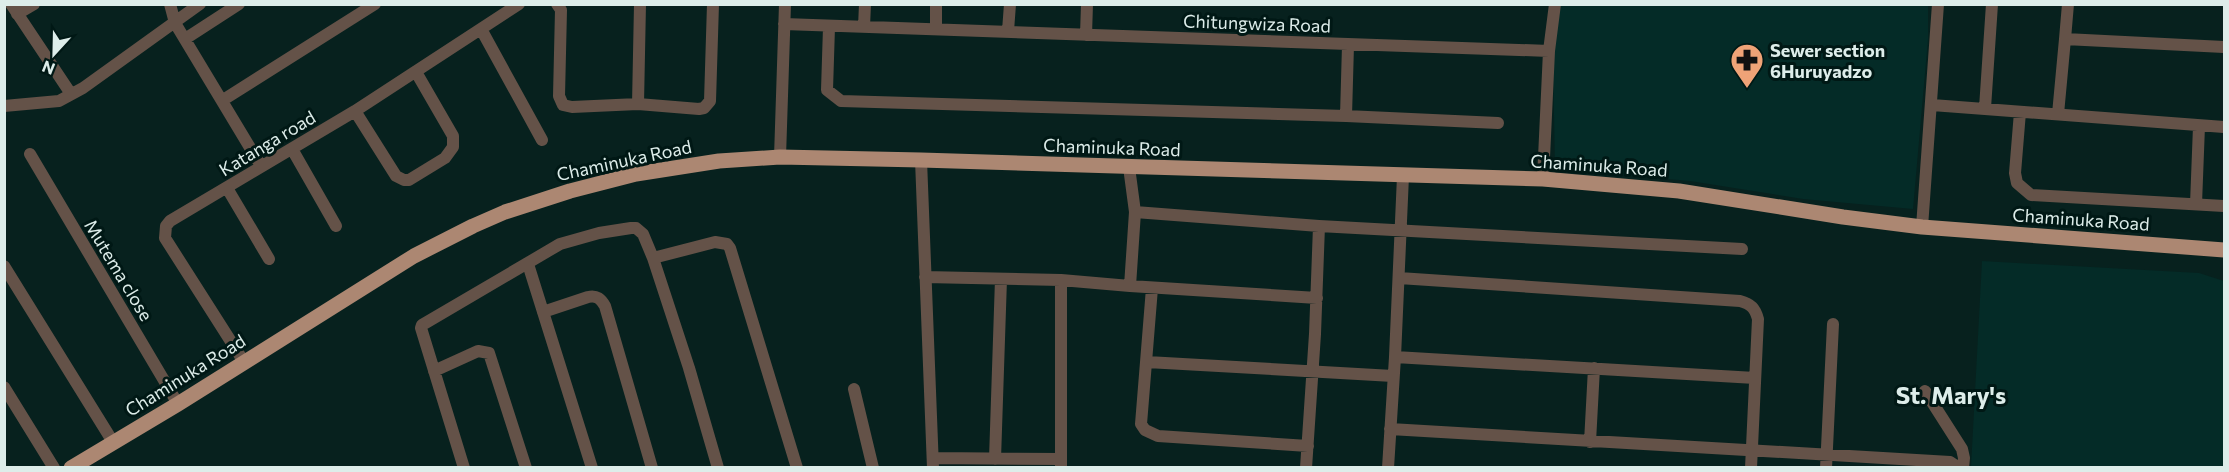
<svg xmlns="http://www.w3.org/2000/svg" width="2229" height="472" viewBox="0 0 2229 472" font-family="Commissioner,sans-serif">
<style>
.built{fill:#042b27}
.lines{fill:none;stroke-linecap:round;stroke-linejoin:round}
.minor{stroke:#645248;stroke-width:12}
.major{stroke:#ac8772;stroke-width:15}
.labels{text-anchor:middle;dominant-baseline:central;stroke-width:6;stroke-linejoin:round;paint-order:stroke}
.street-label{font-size:18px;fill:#ddedea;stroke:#001815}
.poi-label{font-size:18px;font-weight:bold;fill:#ddedea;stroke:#001815;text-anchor:start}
.district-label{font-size:24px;font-weight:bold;fill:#ddedea;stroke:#001815}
</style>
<rect width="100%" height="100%" fill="#07211e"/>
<path class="built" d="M 1552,5 L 1928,5 L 1928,39 L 1913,209 L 1803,199 L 1690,181 L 1555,169 Z
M 1982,261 L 2199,273 L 2224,281 L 2224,467 L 1971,467 Z"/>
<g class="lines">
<path class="minor" d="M 11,4 L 71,94
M 170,4 L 175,23 L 261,166
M 557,4 L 561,10 L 559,96 L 563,105 L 572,107 L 638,104 L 699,109 L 704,108 L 710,101 L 713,4
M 17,14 L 34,4
M 784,24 L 1549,51
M 829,27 L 827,90 L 841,101 L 1346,116 L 1498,123
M 864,27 L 865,4
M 481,29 L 542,140
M 936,29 L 936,4
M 1008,31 L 1010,4
M 1086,35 L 1087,4
M 185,39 L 239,4
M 2065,39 L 2068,4
M 223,100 L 375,4
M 638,104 L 640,4
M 1932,105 L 2224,127
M 4,106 L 59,101 L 83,88 L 200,4
M 1985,108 L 1992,4
M 355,111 L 396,176 L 404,180 L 409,180 L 445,158 L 453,147 L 453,136 L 416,72
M 2020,112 L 2015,173 L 2017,183 L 2031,195 L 2224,206
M 2058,114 L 2065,39 L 2224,47
M 1346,116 L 1348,45
M 292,149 L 336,226
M 30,154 L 178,404
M 780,157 L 785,4
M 921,160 L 933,468
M 1129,167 L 1135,212
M 1543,179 L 1549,51 L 1555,4
M 227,188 L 269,259
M 2196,204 L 2199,126
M 1922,227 L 1938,4
M 653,258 L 715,242 L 727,244 L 730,248 L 797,468
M 528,264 L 592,468
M 4,266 L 113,442
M 925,277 L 1061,280 L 1130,286
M 1399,278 L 1740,301 C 1751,304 1755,308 1758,319 L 1751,468
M 1152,288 L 1141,424 L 1145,430 L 1158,436 L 1308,446
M 1317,298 L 1130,286 L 1135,212 L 1319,226 L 1742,249
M 543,312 L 588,297 C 597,295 601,299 605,306 L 652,468
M 1395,357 L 1755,378
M 244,362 L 165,238 L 166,226 L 170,221 L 355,111 L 519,4
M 1147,362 L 1393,376
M 434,371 L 478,351 L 489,353 L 526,468
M 4,387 L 54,468
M 854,389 L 873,468
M 1925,391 L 1962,449 L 1964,458 L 1963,468
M 1390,429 L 1950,462 L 1959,468
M 1590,442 L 1594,368
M 933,458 L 1060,459
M 995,459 L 1001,279
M 464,468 L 421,328 L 422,325 L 560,244 L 599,233 L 631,228 L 636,228 L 643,234 L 653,258 L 689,368 L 718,468
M 1061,468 L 1061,280
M 1306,468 L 1315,334 L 1319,226
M 1388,468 L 1395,357 L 1403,176
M 1826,468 L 1833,324"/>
<path class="major" d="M 71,468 L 178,404 L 414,256 L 473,226 L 505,212 L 570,191 L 636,174 L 719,161 L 780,157 L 921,160 L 1543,179 L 1679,191 L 1843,217 L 1922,227 L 2224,250"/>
</g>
<defs>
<symbol id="pharmacy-pin" viewBox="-11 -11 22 30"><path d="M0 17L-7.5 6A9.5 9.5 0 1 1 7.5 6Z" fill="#efa377" stroke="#001815"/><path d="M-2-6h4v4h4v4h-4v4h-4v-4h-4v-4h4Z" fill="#111"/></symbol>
</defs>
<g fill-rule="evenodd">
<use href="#pharmacy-pin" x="1728" y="41" width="38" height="52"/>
</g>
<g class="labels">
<g class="street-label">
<text transform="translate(1257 23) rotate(2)">Chitungwiza Road</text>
<text transform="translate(267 143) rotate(-31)">Katanga road</text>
<text transform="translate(1112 147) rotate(2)">Chaminuka Road</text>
<text transform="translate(624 160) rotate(-12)">Chaminuka Road</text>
<text transform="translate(1599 165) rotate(4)">Chaminuka Road</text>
<text transform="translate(2081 219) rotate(4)">Chaminuka Road</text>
<text transform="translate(119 270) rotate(59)">Mutema close</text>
<text transform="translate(185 375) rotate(-32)">Chaminuka Road</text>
</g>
<g class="poi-label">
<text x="1770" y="50">Sewer section<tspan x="1770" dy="21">6Huruyadzo</tspan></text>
</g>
<g class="district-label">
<text x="1951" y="394">St. Mary's</text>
</g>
</g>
<rect width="2229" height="472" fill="none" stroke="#ddedea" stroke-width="12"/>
<g transform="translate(54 54) rotate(202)" stroke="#001815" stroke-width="4.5" paint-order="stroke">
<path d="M0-4.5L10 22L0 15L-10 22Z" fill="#ddedea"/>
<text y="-9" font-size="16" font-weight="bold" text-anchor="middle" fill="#ddedea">N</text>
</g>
</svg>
